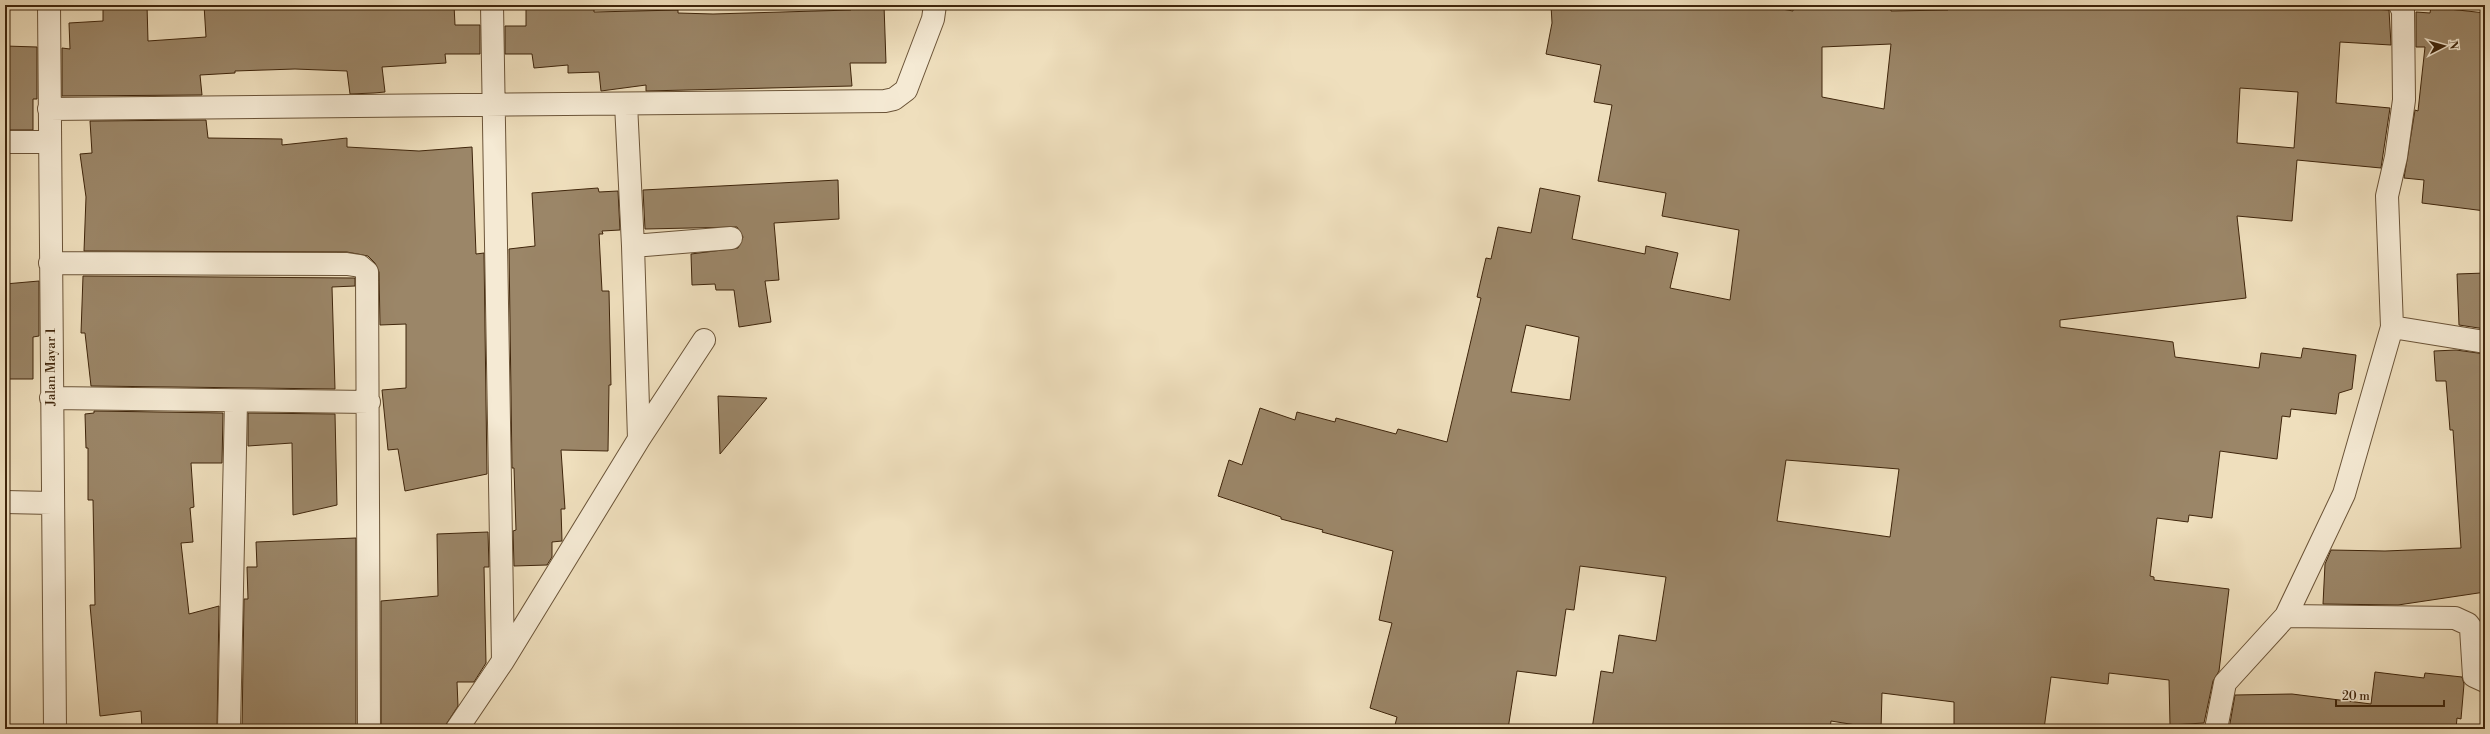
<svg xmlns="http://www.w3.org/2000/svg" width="2490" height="734" viewBox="0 0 2490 734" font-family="'Libre Bodoni',serif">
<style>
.building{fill:#9b8668;stroke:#3f250b;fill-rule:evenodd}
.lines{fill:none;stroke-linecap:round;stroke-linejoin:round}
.minor-casing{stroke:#6b5438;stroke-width:24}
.minor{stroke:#f5ead4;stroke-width:22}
.labels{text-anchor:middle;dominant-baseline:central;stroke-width:3.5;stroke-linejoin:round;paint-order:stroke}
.street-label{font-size:13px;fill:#3f250b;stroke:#f5ead4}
</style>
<rect width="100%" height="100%" fill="#efdfbd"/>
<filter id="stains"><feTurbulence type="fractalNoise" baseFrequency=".005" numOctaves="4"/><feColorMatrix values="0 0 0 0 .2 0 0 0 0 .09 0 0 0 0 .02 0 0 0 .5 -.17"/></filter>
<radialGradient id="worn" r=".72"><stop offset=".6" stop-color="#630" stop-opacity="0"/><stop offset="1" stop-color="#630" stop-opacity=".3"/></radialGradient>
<path class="building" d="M 103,5 L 147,5 L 148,41 L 206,37 L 204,5 L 454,5 L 455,25 L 480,25 L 480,54 L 445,54 L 446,63 L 382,67 L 385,92 L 374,93 L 350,94 L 347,71 L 295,69 L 235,71 L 235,73 L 200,75 L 202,95 L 62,96 L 62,48 L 70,49 L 69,23 L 103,21 Z
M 526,5 L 594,5 L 594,12 L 678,10 L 678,13 L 713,14 L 851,10 L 851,5 L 884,5 L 886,63 L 850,63 L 852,86 L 646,91 L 646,85 L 601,91 L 599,72 L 568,73 L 568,65 L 534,68 L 532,54 L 505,54 L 505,26 L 526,26 Z
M 1551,5 L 1760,5 L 1793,11 L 1793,5 L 1891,5 L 1891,11 L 1948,10 L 1948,5 L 2343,5 L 2343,7 L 2389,10 L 2391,45 L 2340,42 L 2336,103 L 2390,108 L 2381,168 L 2297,160 L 2292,221 L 2237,216 L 2246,298 L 2060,320 L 2060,327 L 2173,342 L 2175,357 L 2259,368 L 2261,353 L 2301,358 L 2303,348 L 2356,355 L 2352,389 L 2339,393 L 2336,414 L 2291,409 L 2290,417 L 2282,416 L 2277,459 L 2220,451 L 2212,518 L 2189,515 L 2188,522 L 2157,518 L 2150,576 L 2154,577 L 2154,580 L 2229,589 L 2219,671 L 2213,681 L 2204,723 L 2170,725 L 2169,680 L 2109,673 L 2108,684 L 2051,677 L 2044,729 L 1954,729 L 1954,702 L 1882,693 L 1881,729 L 1831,721 L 1830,729 L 1592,729 L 1601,671 L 1613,673 L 1619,635 L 1656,641 L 1666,577 L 1580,566 L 1574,610 L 1566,609 L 1556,676 L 1517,671 L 1508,729 L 1394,729 L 1397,717 L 1370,708 L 1392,623 L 1379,620 L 1393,551 L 1322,532 L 1323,530 L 1281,519 L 1281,517 L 1218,496 L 1229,460 L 1242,465 L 1260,408 L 1295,420 L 1297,412 L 1335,422 L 1336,418 L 1396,434 L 1398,429 L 1447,442 L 1481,298 L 1477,297 L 1486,258 L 1491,259 L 1498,227 L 1531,233 L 1540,188 L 1580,196 L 1572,239 L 1645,254 L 1646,246 L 1678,253 L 1670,288 L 1730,300 L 1739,230 L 1662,216 L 1666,193 L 1598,181 L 1612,105 L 1594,102 L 1601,65 L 1546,54 L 1552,23 ZM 1891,44 L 1884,109 L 1822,97 L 1822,47 ZM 2240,88 L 2298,92 L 2294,148 L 2237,143 ZM 1526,325 L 1579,337 L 1570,400 L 1511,392 ZM 1786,460 L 1899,469 L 1890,537 L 1777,521 Z
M 2431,7 L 2485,13 L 2485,211 L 2422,203 L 2424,180 L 2404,178 L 2415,110 L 2418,111 L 2425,47 L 2416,47 L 2416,12 L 2430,13 Z
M 5,46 L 37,47 L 37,99 L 33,99 L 33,130 L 5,130 Z
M 206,120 L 208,138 L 282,139 L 282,145 L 347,138 L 347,147 L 419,151 L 472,147 L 476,254 L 484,253 L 487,474 L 405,491 L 398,449 L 388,450 L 382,390 L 406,388 L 406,324 L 380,325 L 379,272 L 375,263 L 368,256 L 347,252 L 84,251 L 86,197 L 80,154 L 92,153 L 90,121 Z
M 838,180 L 839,219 L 774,223 L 779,280 L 765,281 L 771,322 L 739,327 L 734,290 L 716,290 L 715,284 L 692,285 L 691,254 L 738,248 L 743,237 L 737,227 L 645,229 L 643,190 Z
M 598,188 L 599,192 L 618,191 L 620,230 L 602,231 L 603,234 L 599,234 L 602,291 L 609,291 L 611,385 L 609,385 L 608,451 L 561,450 L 565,509 L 561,509 L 562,541 L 552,542 L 552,557 L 547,565 L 514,566 L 513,531 L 516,530 L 514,468 L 512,468 L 509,249 L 535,246 L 532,193 Z
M 2485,273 L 2485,329 L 2459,325 L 2457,274 Z
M 83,276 L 355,278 L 355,286 L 332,287 L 335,389 L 91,386 L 85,333 L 81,333 Z
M 39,281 L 39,336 L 33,337 L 33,379 L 5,379 L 5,284 Z
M 2456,350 L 2485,354 L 2485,427 L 2482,428 L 2485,469 L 2485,592 L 2398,605 L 2323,604 L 2325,564 L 2331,550 L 2385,551 L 2461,548 L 2453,430 L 2450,430 L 2446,381 L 2436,381 L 2434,351 Z
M 718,396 L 767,398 L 720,454 Z
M 94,411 L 223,413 L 222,463 L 191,463 L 194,507 L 190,508 L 193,542 L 181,543 L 189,614 L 219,606 L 217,729 L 142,729 L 141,711 L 100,716 L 90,605 L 95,605 L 93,500 L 88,500 L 88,448 L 86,448 L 85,414 L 94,413 Z
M 248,413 L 335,414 L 337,505 L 293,515 L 292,443 L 248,446 Z
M 488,532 L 489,567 L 484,567 L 486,663 L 474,682 L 457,682 L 458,706 L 445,726 L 381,729 L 381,601 L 438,596 L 437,534 Z
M 356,538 L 356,729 L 242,729 L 244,599 L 248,599 L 247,567 L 257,567 L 256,542 Z
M 2375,672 L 2424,678 L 2425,673 L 2462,677 L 2464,684 L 2461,719 L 2457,718 L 2456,729 L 2229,729 L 2235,695 L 2292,694 L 2371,704 Z"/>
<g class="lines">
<defs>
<path id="minor" d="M 49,5 L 55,729
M 492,5 L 503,661
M 626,104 L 633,246 L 639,439
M 49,109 L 885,101 L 894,99 L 906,90 L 933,19 L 935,5
M 5,142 L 50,142
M 633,246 L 731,238
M 50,263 L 347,264 L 360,266 L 367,272 L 369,729
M 2392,327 L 2485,342
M 51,398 L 369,402
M 5,502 L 52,503
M 2286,616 L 2455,618 L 2468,624 L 2471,628 L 2474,676 L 2485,681
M 229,729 L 236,402
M 457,729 L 503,661 L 639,439 L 704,340
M 2216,729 L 2225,683 L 2286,616 L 2344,494 L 2392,327 L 2387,196 L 2396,157 L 2404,100 L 2403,11 L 2400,5"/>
</defs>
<use href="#minor" class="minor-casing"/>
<use href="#minor" class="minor"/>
</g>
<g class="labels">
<g class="street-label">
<text transform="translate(51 367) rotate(-90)">Jalan Mayar 1</text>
</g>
</g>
<rect width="2490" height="734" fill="none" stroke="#efdfbd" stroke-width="20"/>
<rect x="6" y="6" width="2478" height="722" fill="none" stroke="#3f250b" stroke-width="2"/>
<rect x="10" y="10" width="2470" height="714" fill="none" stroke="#3f250b"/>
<g transform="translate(2444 46) rotate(84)" stroke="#f5ead4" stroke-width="3" paint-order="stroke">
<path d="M0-3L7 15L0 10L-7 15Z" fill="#3f250b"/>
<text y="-6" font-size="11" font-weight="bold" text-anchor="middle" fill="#3f250b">N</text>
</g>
<path d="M2336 700v6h108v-6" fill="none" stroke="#3f250b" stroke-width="2"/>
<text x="2342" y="700" font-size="12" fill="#3f250b" stroke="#f5ead4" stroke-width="3" paint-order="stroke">20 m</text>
<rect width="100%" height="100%" filter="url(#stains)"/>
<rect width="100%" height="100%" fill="url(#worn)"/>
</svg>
